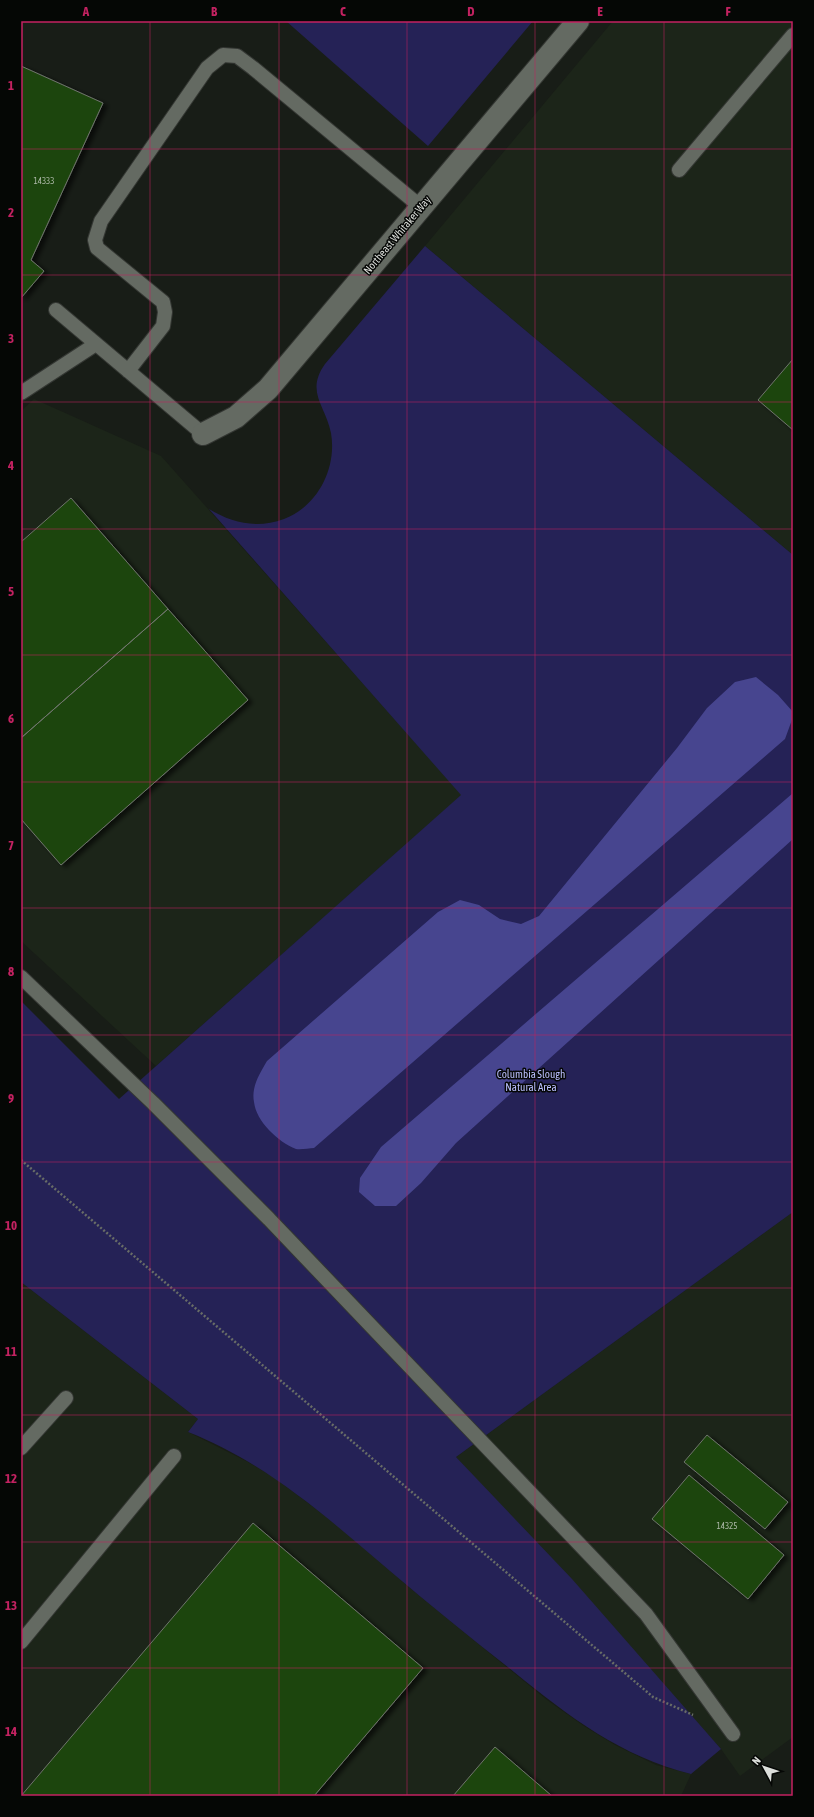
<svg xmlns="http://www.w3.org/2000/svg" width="814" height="1817" viewBox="0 0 814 1817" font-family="'Asap Condensed',sans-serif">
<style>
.built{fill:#1c2519}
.green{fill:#252256}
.water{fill:#47458f}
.building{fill:#1d440b;stroke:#6e756c;filter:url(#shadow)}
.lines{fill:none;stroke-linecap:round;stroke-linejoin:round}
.lane-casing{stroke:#343733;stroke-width:16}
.street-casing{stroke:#343733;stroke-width:24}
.path{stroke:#686c67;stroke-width:2.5;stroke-dasharray:2 2;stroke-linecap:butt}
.lane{stroke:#646a62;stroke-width:14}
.street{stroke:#646a62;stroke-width:22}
.grid{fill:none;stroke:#c32261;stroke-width:1;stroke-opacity:0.55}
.labels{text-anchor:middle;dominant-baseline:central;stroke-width:3;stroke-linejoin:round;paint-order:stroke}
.number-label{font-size:9px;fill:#acb8a7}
.street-label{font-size:11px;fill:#dcdfdb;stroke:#050705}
.park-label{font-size:11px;fill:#bbbfff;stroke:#050705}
.neatline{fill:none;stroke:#c32261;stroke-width:1.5}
.grid-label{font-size:13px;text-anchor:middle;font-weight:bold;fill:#c32261}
</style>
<defs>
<filter id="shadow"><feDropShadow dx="4.5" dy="2.5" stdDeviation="2" flood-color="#0009"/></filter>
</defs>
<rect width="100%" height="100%" fill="#181d17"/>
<path class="built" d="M 613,21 L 793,21 L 793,555 L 425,246 Z
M 34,399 L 161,456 L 462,795 L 156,1066 L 21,941 L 21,411 Z
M 793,1212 L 793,1737 L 740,1776 L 721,1749 L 456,1457 Z
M 21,1282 L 198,1419 L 188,1432 L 248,1462 L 272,1476 L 304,1500 L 337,1525 L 410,1588 L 547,1700 L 584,1726 L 615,1745 L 656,1765 L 691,1774 L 681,1796 L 21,1796 Z"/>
<path class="green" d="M 286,21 L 533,21 L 428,146 Z
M 425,246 L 793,555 L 793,1212 L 456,1457 L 572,1579 L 721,1749 L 691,1774 C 622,1757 568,1716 514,1672 C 472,1639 430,1605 390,1571 C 328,1518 265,1462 188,1432 L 198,1419 L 21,1282 L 21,1001 L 119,1099 L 461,795 L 209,509 C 232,523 257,529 284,519 C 318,506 337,468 331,433 C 326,406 305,392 325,364 Z"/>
<path class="water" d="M 756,677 L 778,695 L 793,712 L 793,717 L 785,739 L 314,1148 C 309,1148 301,1150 296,1149 C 278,1142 256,1121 254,1102 C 251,1087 260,1073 267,1061 L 438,912 L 460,900 L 479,905 L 500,919 L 521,924 L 539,916 L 677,748 L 707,708 L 735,682 Z
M 793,793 L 793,839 L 456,1143 L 421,1183 L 396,1206 L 375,1206 L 359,1192 L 360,1178 L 381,1147 Z"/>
<path class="building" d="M 21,66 L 103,103 L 31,260 L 44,271 L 21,298 Z
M 793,359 L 793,430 L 758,400 Z
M 71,498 L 168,609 L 21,738 L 21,542 Z
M 168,609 L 248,700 L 61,865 L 21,819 L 21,738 Z
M 707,1435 L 788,1502 L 765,1529 L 684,1462 Z
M 689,1475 L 784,1555 L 748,1599 L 652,1519 Z
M 253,1523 L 423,1668 L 314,1796 L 21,1796 Z
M 495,1747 L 552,1796 L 453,1796 Z"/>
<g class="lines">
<defs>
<path id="lane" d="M 679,170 L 793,35
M 56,310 L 203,434
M 128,371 L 163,326 L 165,312 L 163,302 L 97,248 L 95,240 L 101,221 L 207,68 L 223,55 L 237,56 L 253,68 L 421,207
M 21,393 L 96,344
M 21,977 L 153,1103 L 269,1219 L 646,1614 L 733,1734
M 21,1448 L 66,1398
M 21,1642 L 174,1456"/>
<path id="street" d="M 203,434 L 236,417 L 268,389 L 578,21"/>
</defs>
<use href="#lane" class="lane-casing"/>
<use href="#street" class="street-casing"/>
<path class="path" d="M 21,1160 L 653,1697 L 693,1715"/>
<use href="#lane" class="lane"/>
<use href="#street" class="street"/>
</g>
<path class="grid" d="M 150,21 L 150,1796M 279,21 L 279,1796M 407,21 L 407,1796M 535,21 L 535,1796M 664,21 L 664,1796M 21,149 L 793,149M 21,275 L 793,275M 21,402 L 793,402M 21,529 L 793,529M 21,655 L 793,655M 21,782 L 793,782M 21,908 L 793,908M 21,1035 L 793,1035M 21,1162 L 793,1162M 21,1288 L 793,1288M 21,1415 L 793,1415M 21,1542 L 793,1542M 21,1668 L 793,1668"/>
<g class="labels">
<g class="number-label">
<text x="44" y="181">14333</text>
<text x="727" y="1526">14325</text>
</g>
<g class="street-label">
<text transform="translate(397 235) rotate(-50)">Northeast Whitaker Way</text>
</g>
<g class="park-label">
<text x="531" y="1074">Columbia Slough<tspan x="531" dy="13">Natural Area</tspan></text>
</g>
</g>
<rect width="814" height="1817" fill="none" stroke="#050705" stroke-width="44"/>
<g transform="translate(764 1767) rotate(310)" stroke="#050705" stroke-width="3" paint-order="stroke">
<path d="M0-3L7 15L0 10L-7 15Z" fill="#dcdfdb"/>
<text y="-6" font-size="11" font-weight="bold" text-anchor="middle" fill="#dcdfdb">N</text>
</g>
<rect x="22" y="22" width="770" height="1773" class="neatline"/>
<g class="grid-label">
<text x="86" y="16">A</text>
<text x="214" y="16">B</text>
<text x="343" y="16">C</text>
<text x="471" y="16">D</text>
<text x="600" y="16">E</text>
<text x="728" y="16">F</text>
<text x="11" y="90">1</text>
<text x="11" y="217">2</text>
<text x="11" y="343">3</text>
<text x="11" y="470">4</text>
<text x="11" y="596">5</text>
<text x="11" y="723">6</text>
<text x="11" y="850">7</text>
<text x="11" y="976">8</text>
<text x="11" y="1103">9</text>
<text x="11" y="1230">10</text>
<text x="11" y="1356">11</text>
<text x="11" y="1483">12</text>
<text x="11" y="1610">13</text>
<text x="11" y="1736">14</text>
</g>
</svg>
